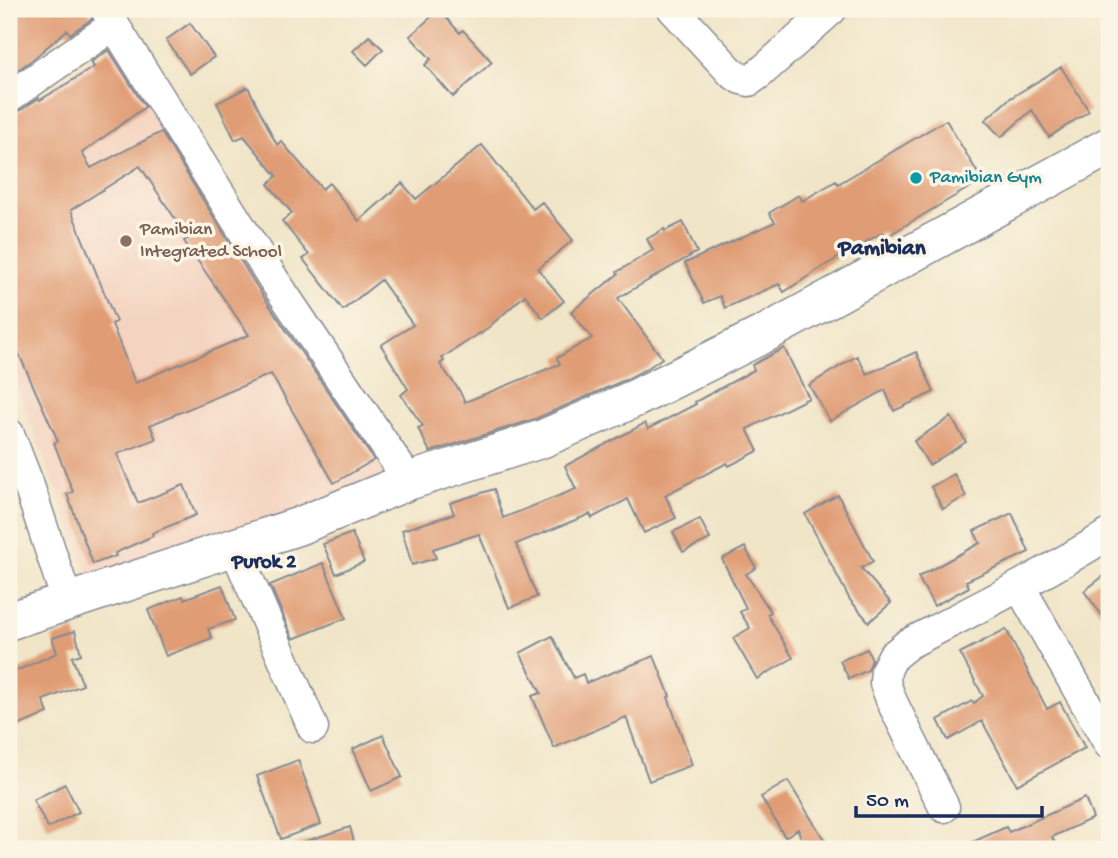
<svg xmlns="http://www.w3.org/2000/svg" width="1118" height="858" viewBox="0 0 1118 858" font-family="'Gochi Hand',sans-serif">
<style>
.built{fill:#f4d3c0}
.building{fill:#e09c75;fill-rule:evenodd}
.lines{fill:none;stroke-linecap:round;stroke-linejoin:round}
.minor-casing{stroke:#868a92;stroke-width:33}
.tertiary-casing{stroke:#868a92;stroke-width:40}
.minor{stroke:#fff;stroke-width:30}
.tertiary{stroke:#fff;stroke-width:37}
.culture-dot{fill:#0f9aa8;stroke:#fcf5e5;stroke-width:2.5}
.education-dot{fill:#8d6e63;stroke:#fcf5e5;stroke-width:2.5}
.labels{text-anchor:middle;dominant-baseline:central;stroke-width:7;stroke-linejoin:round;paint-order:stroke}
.culture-label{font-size:19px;fill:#0d838f;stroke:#fcf5e5;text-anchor:start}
.education-label{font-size:19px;fill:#785e54;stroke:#fcf5e5;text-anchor:start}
.neighbourhood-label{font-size:21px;font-weight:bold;fill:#1b2f5e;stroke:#fcf5e5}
.quarter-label{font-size:23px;font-weight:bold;fill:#1b2f5e;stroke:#fcf5e5}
</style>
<rect width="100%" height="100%" fill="#fcf5e5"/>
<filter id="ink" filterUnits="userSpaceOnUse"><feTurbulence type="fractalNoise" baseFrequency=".0143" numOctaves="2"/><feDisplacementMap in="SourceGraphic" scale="14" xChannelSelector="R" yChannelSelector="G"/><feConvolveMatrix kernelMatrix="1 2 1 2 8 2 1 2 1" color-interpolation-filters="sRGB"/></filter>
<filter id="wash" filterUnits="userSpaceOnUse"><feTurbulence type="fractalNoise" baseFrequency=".00686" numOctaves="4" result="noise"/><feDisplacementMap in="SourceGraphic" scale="28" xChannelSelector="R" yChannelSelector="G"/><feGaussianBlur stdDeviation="1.57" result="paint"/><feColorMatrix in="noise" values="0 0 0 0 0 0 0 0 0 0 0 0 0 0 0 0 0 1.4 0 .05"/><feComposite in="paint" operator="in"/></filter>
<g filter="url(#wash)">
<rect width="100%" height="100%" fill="#f0e5c7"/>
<path class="built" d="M 119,43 L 394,480 L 91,580 L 9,365 L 9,117 Z"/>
<g id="blocks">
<path class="building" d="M 9,9 L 89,9 L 92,19 L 70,34 L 67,30 L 32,60 L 9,76 Z
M 439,10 L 460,33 L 463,30 L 492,62 L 453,97 L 425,65 L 431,59 L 410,36 Z
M 190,23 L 214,57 L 190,74 L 166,40 Z
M 369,36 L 383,49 L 367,65 L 353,51 Z
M 109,50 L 145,107 L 82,153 L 91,168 L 161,132 L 259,290 L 374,460 L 334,483 L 271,374 L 150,425 L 156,439 L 117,454 L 138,503 L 184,485 L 196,515 L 152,533 L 153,536 L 115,553 L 116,556 L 93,564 L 67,494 L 73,492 L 54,443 L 58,441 L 9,332 L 9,114 L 19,111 L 39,98 L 40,100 L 94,67 L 91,62 ZM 140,166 L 188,238 L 184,241 L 249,335 L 135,383 L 112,324 L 116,322 L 71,210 Z
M 1061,67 L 1089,111 L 1049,137 L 1032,110 L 1001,137 L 985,120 L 1009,99 Z
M 248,87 L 277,145 L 281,141 L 322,189 L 329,183 L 359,221 L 402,183 L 416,199 L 482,145 L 533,209 L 542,202 L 573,240 L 538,269 L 564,301 L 543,318 L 525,295 L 481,334 L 480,333 L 442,358 L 444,361 L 440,364 L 459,390 L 465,402 L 560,364 L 557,358 L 592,338 L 571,312 L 618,274 L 617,272 L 653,250 L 647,239 L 664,229 L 665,231 L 683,222 L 697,252 L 618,298 L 662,358 L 648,368 L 627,379 L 535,419 L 430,452 L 418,428 L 423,426 L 401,395 L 408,389 L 381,345 L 413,325 L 381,280 L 343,310 L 303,259 L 309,255 L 282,221 L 292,213 L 268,184 L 277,176 L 244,136 L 235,140 L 217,103 Z
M 946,120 L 982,180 L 886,237 L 883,232 L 824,266 L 784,292 L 779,284 L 725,308 L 720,296 L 704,303 L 685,263 L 775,222 L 769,213 L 799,195 L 802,201 L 836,181 L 838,184 Z
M 784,348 L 809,398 L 747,429 L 758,451 L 729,466 L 727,463 L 665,495 L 676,518 L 644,533 L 628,499 L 592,518 L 590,514 L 516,544 L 537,597 L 509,608 L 479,534 L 433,549 L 436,558 L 412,565 L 402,530 L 454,514 L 450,503 L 494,489 L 503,518 L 576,489 L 565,466 L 645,423 L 648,429 L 696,404 L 695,402 L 754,370 L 752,365 Z
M 916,352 L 934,392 L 894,411 L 885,390 L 830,421 L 809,385 L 857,356 L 867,374 Z
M 951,417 L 966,442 L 929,465 L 914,441 Z
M 954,474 L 966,496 L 943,509 L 931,487 Z
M 838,495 L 873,561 L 861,568 L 891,603 L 869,622 L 850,600 L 805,514 Z
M 1012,513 L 1029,552 L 966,581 L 969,587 L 934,606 L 918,577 L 980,543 L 974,531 Z
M 700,519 L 710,539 L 683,552 L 673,532 Z
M 352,533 L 364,562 L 336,574 L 323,544 Z
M 745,547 L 756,568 L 746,574 L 771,612 L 767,614 L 793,658 L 757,679 L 733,638 L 750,628 L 740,612 L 746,608 L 722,559 Z
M 323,563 L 346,618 L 293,639 L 270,585 Z
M 1109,572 L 1109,625 L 1084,591 Z
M 222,585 L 235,620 L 208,629 L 212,638 L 166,656 L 148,610 L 183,596 L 184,599 Z
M 1006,629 L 1047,709 L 1060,702 L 1085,748 L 1017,785 L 982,721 L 948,740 L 938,720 L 972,701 L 974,703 L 983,696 L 960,653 Z
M 75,631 L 81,654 L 72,657 L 83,685 L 43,700 L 48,713 L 9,730 L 9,674 L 57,653 L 52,638 Z
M 552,636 L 574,678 L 583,674 L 586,683 L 654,656 L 670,696 L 668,697 L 692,765 L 649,781 L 626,717 L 554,748 L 532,696 L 541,693 L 520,653 Z
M 867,649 L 872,659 L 868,670 L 849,679 L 840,661 Z
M 383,735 L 402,777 L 371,791 L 353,749 Z
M 298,760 L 321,824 L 281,839 L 257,776 Z
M 788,781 L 812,820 L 830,849 L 804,849 L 798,829 L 785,837 L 761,797 Z
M 65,784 L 79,812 L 48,828 L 33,800 Z
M 1085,798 L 1093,818 L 1052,837 L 1058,849 L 957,849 L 1006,827 L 1009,832 Z
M 350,827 L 356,849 L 294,849 L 293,845 Z"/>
</g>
</g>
<g filter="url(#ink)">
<use href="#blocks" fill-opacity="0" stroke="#868a92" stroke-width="2"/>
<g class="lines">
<defs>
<path id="minor" d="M 106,9 L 114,25 L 274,280 L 409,481
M 673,9 L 732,73 L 741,79 L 749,81 L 759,74 L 832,9
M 9,97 L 114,25
M 9,434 L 28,483 L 67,601
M 234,546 L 313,728
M 1020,587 L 1109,744
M 944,807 L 892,702 L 885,683 L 886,670 L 893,656 L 908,644 C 976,609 1044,575 1109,534"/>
<path id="tertiary" d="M 9,621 L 299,526 L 409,481 L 542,439 L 636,398 L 766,333 L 1109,146"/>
</defs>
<use href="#minor" class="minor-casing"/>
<use href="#tertiary" class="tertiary-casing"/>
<use href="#minor" class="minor"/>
<use href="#tertiary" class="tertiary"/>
</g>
</g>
<circle class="culture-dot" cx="916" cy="178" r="7"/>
<circle class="education-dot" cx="126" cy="241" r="7"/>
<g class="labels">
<g class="culture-label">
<text x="930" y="178">Pamibian Gym</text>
</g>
<g class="education-label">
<text x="140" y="230">Pamibian<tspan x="140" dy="22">Integrated School</tspan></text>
</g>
<g class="neighbourhood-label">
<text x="264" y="563">Purok 2</text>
</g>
<g class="quarter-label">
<text x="882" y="249">Pamibian</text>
</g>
</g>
<rect width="1118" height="858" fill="none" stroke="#fcf5e5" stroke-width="35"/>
<path d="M856 806v10h186v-10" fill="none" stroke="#1b2f5e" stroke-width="3.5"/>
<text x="866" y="806" font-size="21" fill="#1b2f5e" stroke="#fcf5e5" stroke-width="5" paint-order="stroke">50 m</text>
</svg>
